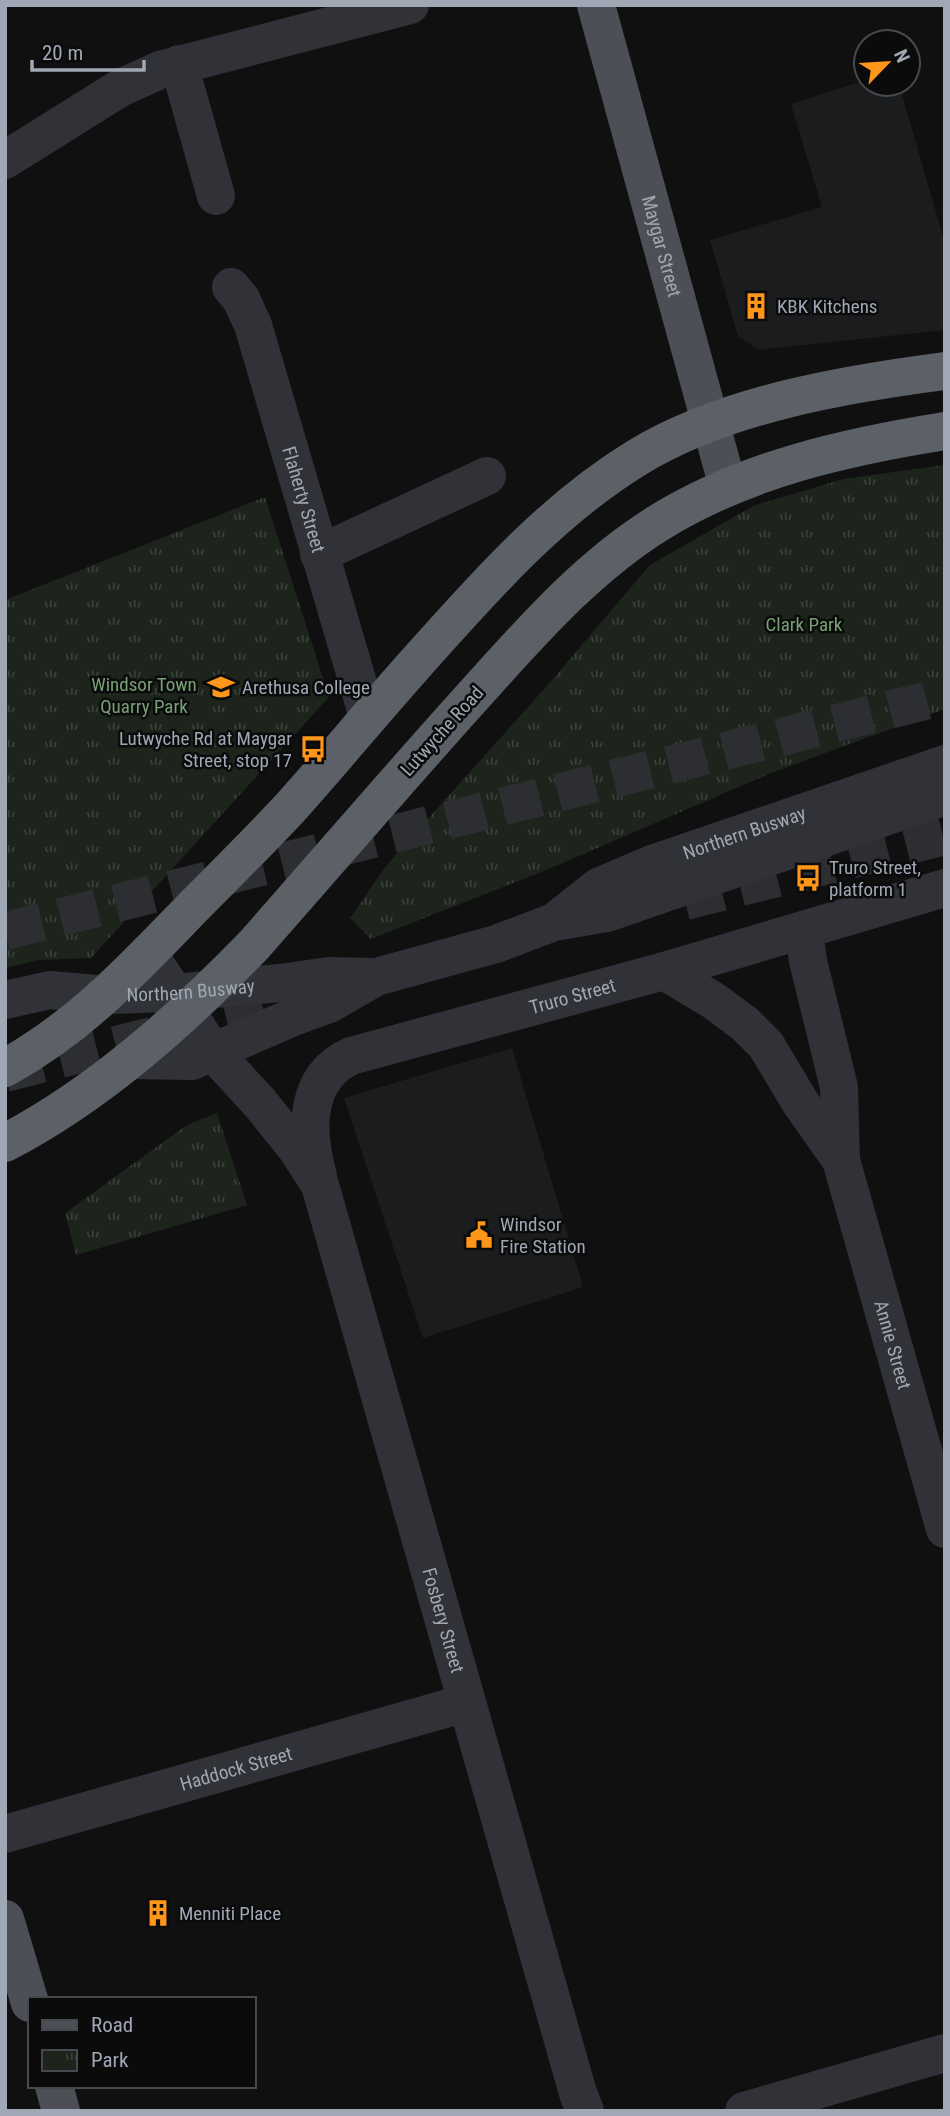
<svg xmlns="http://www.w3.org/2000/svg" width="950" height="2116" viewBox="0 0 950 2116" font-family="'Roboto Condensed',sans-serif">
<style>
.built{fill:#1b1c1e}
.park{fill:url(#park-tufts)}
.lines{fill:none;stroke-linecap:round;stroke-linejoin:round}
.highway-tunnel{stroke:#2d2e32;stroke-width:38;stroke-dasharray:38 19;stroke-linecap:butt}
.minor{stroke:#303237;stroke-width:38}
.major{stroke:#4c4f56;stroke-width:38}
.highway{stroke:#5c6168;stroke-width:38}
.labels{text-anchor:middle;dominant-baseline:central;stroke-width:5;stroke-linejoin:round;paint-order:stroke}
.street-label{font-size:19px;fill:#9fa8b4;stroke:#0b0b0c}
.poi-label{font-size:19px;fill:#9fa8b4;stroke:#0b0b0c;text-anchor:start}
.park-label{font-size:19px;fill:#77a174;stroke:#0b0b0c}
</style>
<defs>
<pattern id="park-tufts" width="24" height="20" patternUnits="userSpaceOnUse" patternTransform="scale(1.75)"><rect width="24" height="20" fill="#1c241c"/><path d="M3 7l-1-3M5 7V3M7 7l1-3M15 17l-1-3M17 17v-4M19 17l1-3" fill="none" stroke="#3a413b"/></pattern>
</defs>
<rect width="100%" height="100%" fill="#101011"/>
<path class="built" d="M 866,80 L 866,84 L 899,84 L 945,244 L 945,330 L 758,350 L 738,336 L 710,240 L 822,207 L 791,104 Z
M 512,1048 L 583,1287 L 423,1338 L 344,1098 Z"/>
<path class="park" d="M 945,465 L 945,709 L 771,773 L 551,868 L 371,939 L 350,918 L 386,866 L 553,679 L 650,565 L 753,506 L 843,479 Z
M 265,497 L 329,697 L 91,958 L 39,960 L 5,968 L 5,600 Z
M 217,1113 L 247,1205 L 76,1255 L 65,1213 L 187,1125 Z"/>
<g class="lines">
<path class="highway-tunnel" d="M 685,901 L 945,836
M 5,931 L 945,696
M 5,1073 L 322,993"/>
<g class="minor">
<path d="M 179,64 L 216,196"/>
<path d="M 5,160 L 120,88 L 160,70 L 410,5"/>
<path id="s1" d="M 231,287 L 241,299 L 253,325 L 368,717"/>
<path d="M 319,554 L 487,476"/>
<path id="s2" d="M 559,918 L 598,887 L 652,864 L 945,764"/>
<path id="s3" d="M 804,931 L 808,961 L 839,1087 L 841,1160 L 945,1529"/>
<path id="s4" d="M 148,953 L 213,1052 L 260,1103 L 296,1148 L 320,1185 L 578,2093 L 585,2111"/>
<path d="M 664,971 L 714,1001 L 745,1024 L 766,1045 L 800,1102 L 841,1160"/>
<path id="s5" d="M 5,1000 L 50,990 L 108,995 L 173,993 L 280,983 L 329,976 L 374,977"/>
<path d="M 129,1060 L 192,1061 L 291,1018 L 329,1004 L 376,977 L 496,944 L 554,922 L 607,913 L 945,796"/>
<path id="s6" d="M 318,1176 C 306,1132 303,1078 351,1056 L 664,971 L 945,888"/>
<path id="s7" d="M 5,1834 L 466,1703"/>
<path d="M 744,2111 L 945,2053"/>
</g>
<g class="major">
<path id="s8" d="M 596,5 L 728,487"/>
<path d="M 5,1919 L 30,2003"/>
<path d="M 54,2086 L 61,2111"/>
</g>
<path class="highway" d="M 5,1068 C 86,1023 137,964 201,899 C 231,869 261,839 290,808 C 333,760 374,710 417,662 C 484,587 551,510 638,457 C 726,404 845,384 945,371
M 5,1143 C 99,1094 181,1020 254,945 C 328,861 400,777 474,695 C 531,632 587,567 660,522 C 747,469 845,447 945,431"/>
</g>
<defs>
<symbol id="building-bare" viewBox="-9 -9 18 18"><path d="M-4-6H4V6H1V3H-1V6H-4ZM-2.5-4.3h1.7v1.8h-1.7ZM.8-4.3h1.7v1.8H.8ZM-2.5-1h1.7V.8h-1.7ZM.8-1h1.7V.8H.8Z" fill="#ff961a" stroke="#0b0b0c" stroke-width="2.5" paint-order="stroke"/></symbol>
<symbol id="school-bare" viewBox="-9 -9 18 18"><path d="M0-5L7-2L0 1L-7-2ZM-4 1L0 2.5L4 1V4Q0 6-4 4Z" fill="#ff961a" stroke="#0b0b0c" stroke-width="2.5" paint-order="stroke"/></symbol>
<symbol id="bus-bare" viewBox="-9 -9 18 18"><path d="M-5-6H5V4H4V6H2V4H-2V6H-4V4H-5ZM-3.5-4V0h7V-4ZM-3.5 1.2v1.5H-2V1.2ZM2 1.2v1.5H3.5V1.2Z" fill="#ff961a" stroke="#0b0b0c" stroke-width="2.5" paint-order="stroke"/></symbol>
<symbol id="civic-bare" viewBox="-9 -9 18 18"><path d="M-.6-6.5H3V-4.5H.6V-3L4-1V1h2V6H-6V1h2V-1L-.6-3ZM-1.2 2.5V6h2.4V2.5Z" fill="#ff961a" stroke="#0b0b0c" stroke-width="2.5" paint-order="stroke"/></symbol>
</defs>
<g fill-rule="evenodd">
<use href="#building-bare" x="737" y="287" width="38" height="38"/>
<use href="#school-bare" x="202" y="668" width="38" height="38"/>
<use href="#bus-bare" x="294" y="730" width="38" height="38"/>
<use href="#bus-bare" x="789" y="859" width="38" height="38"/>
<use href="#civic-bare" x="460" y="1216" width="38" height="38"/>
<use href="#building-bare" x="139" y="1894" width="38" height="38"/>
</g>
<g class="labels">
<g class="street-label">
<text stroke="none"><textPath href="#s8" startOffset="250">Maygar Street</textPath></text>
<text stroke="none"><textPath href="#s1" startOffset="226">Flaherty Street</textPath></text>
<text transform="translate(442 731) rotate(-48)">Lutwyche Road</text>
<text stroke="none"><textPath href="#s2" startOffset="206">Northern Busway</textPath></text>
<text stroke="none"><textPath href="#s5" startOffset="187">Northern Busway</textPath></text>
<text stroke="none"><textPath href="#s6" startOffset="366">Truro Street</textPath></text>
<text stroke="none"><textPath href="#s3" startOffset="425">Annie Street</textPath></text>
<text stroke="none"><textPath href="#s4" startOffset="742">Fosbery Street</textPath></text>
<text stroke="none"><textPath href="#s7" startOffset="240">Haddock Street</textPath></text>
</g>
<g class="poi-label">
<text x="777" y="306">KBK Kitchens</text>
<text x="242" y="687">Arethusa College</text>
<text x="292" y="738" text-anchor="end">Lutwyche Rd at Maygar<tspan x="292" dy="22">Street, stop 17</tspan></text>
<text x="829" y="867">Truro Street,<tspan x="829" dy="22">platform 1</tspan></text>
<text x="500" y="1224">Windsor<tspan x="500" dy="22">Fire Station</tspan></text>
<text x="179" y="1913">Menniti Place</text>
</g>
<g class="park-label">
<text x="804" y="624">Clark Park</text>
<text x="144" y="684">Windsor Town<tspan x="144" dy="22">Quarry Park</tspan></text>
</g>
</g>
<rect width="950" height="2116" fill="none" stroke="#9fa8b4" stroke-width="14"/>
<rect x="28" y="1997" width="228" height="91" fill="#0b0b0c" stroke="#464a4f" stroke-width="2"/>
<rect x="42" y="2020" width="35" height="10" fill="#4c4f56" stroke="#464a4f" stroke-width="2"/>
<text x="91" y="2032" font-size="21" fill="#9fa8b4">Road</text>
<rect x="42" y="2050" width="35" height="21" fill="url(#park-tufts)" stroke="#464a4f" stroke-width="2"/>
<text x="91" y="2067" font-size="21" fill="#9fa8b4">Park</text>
<g transform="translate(887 63) rotate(65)"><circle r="33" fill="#0b0b0c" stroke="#464a4f" stroke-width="2"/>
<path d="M0-5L12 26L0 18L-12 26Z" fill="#ff961a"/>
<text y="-10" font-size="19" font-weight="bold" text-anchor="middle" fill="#9fa8b4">N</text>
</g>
<path d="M32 60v10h112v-10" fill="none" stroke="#9fa8b4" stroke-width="3.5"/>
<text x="42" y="60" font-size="21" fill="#9fa8b4" stroke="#0b0b0c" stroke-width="5" paint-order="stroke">20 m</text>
</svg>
